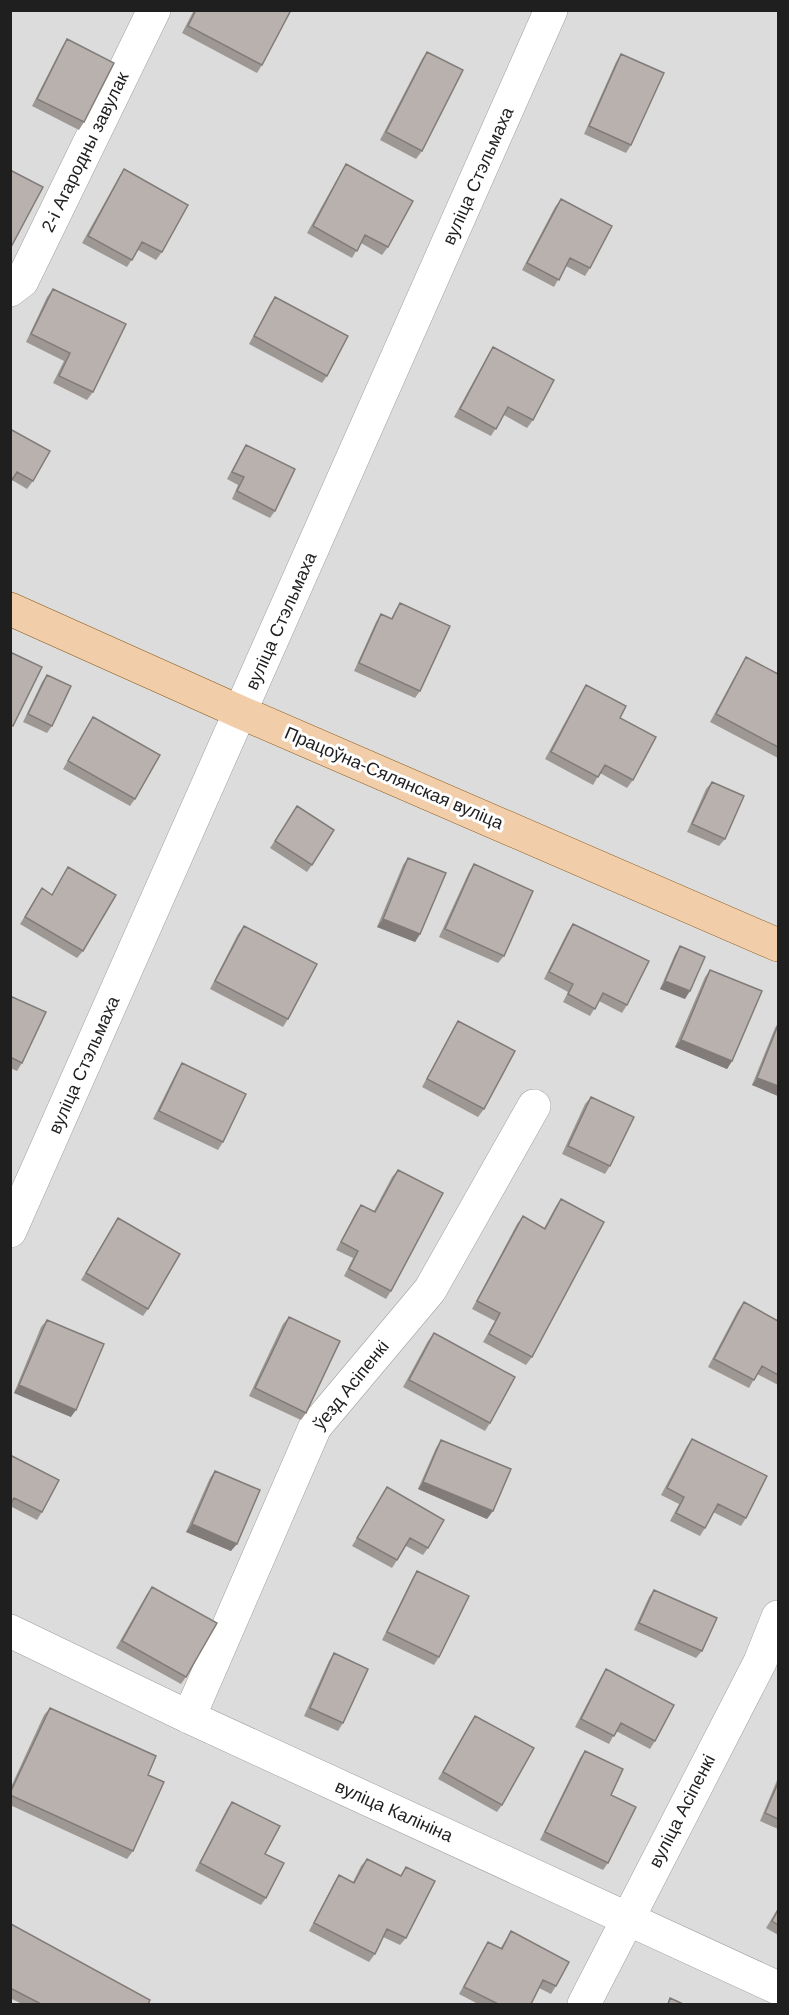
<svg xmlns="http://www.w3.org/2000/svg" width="789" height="2015" viewBox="0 0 789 2015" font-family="Helvetica,sans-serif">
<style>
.residential{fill:#dddcdd}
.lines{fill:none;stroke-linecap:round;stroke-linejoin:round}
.minor-casing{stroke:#a0a0a0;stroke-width:34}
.primary-casing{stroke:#885912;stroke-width:34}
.minor{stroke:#fff;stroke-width:33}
.primary{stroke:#f1cdaa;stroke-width:33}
.wall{fill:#9e9895}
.shaded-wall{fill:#817c79}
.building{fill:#b8b1ad;stroke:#817c79;stroke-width:1.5}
.labels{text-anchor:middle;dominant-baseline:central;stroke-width:6;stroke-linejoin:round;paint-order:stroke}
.street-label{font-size:18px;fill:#1f1f1f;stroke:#fff}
</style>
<rect width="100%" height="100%" fill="#efece7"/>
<path class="residential" d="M 11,11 L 778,11 L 778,2004 L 11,2004 Z"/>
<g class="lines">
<defs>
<path id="minor" d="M 10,290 L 22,281 L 154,10
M 10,1231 L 551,10
M 10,1631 L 189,1717 L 778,1988
M 189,1717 L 315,1427 L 430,1290 L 534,1106
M 584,2004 L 760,1662 L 778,1617"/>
<path id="primary" d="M 10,609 L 240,712 L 778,945"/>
</defs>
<use href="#minor" class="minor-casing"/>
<use href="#primary" class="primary-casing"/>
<use href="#minor" class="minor"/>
<use href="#primary" class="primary"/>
</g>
<path class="wall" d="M 194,10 L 291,10 L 262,65 L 257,73 L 182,33 Z
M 67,39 L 84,122 L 79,130 L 32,106 L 62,47 Z
M 427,52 L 422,151 L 416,159 L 380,140 L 422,59 Z
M 621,54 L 631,145 L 626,153 L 584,134 L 616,62 Z
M 346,164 L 388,247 L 382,255 L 361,243 L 352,258 L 307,233 L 341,172 Z
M 124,169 L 162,252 L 156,260 L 138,250 L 127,267 L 82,243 L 119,177 Z
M 561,199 L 590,268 L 585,276 L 566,266 L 554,287 L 522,270 L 555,207 Z
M 53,289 L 93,392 L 87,400 L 53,383 L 64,361 L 26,342 L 47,297 Z
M 275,297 L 327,376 L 322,383 L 249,344 L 270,304 Z
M 493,347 L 533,420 L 527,428 L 504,415 L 491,436 L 454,417 L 488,355 Z
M 10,429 L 33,481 L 27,489 L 12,480 Z
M 246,445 L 275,511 L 270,518 L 232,499 L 238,485 L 227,479 L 241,453 Z
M 400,603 L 420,691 L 415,698 L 354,671 L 376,622 L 381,614 L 391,619 L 395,611 Z
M 746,657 L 777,674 L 778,672 L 778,758 L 710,722 L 741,665 Z
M 47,675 L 52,726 L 47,733 L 23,722 L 42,682 Z
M 586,685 L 620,718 L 633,780 L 627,788 L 600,773 L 593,785 L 545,759 L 581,693 Z
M 93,717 L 135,799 L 130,806 L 63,769 Z
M 712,782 L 725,839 L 719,846 L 687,832 L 706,789 Z
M 297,806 L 312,865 L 307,872 L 270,848 Z
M 408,858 L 420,934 L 415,942 L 377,927 L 403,865 Z
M 474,864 L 504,956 L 498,963 L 439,937 L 469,872 Z
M 68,867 L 83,951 L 77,958 L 20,924 L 42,888 L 52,895 Z
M 573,924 L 627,1005 L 622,1013 L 599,1001 L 590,1016 L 563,1002 L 568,992 L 544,979 L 568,931 Z
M 244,926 L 288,1019 L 283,1027 L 210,989 L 238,934 Z
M 680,946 L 685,999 L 660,989 L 675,954 Z
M 710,970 L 732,1061 L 727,1069 L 675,1047 L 705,977 Z
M 10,996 L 22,1063 L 17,1071 L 10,1068 Z
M 458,1021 L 484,1109 L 478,1117 L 422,1087 L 453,1029 Z
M 778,1023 L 778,1096 L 752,1085 L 775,1028 Z
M 182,1063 L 223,1142 L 218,1150 L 153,1119 L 177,1071 Z
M 591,1097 L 610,1166 L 605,1174 L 562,1154 L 585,1104 Z
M 398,1170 L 391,1291 L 386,1299 L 344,1276 L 353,1258 L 336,1250 L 356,1212 L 361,1205 L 374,1211 L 392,1177 Z
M 561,1199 L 532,1357 L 526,1365 L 483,1342 L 495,1321 L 472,1309 L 517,1224 L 523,1216 L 544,1228 L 556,1206 Z
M 118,1218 L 148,1309 L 143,1316 L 81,1280 Z
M 744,1302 L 778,1321 L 778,1385 L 757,1374 L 749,1388 L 708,1367 L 738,1310 Z
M 289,1317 L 306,1413 L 301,1420 L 249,1396 L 283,1324 Z
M 47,1320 L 71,1417 L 14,1393 L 41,1327 Z
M 434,1333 L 490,1423 L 485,1431 L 403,1387 L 428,1341 Z
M 692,1439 L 746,1518 L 741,1526 L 713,1512 L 705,1528 L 700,1536 L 670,1521 L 679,1504 L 661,1495 L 687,1446 Z
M 441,1440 L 487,1519 L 418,1489 L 436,1448 Z
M 10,1455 L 42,1512 L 37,1520 L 10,1506 Z
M 215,1471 L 231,1551 L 186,1532 L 210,1478 Z
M 387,1487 L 428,1548 L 423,1555 L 406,1546 L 392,1568 L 352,1546 Z
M 417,1571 L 439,1657 L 434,1665 L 382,1640 L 412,1579 Z
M 152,1587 L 186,1677 L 181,1684 L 116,1648 L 147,1594 Z
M 654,1590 L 702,1651 L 696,1658 L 634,1630 L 649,1597 Z
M 334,1653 L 343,1723 L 338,1731 L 304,1716 L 329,1661 Z
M 606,1669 L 655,1741 L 650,1749 L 616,1731 L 609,1744 L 575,1727 L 601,1677 Z
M 50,1708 L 148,1775 L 133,1851 L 127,1859 L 10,1805 L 10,1789 L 44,1715 Z
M 475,1716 L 502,1805 L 497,1812 L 438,1779 L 470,1723 Z
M 585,1751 L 611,1795 L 608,1863 L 603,1870 L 540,1840 L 580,1758 Z
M 778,1778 L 778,1829 L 760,1821 Z
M 232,1802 L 265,1854 L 266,1898 L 261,1905 L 195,1871 L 227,1809 Z
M 367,1859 L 400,1876 L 406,1867 L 406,1938 L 400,1945 L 383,1937 L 375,1954 L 369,1962 L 309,1931 L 334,1883 L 339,1875 L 353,1882 L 361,1866 Z
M 778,1908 L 778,1935 L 766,1928 Z
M 10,1924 L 148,2004 L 22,2004 L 10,1998 Z
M 511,1931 L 556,1986 L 551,1994 L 539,1988 L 531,2004 L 478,2004 L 459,1994 L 483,1950 L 488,1942 L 500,1949 Z"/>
<path class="shaded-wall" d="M 383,919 L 420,934 L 415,942 L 377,927 Z
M 665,981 L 690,991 L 685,999 L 660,989 Z
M 681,1040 L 732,1061 L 727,1069 L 675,1047 Z
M 757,1078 L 778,1086 L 778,1096 L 752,1085 Z
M 19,1385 L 76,1410 L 71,1417 L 14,1393 Z
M 423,1482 L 493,1511 L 487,1519 L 418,1489 Z
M 192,1524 L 237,1544 L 231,1551 L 186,1532 Z"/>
<path class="building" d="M 196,10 L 291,10 L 262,65 L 188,26 Z
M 67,39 L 114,63 L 84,122 L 37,99 Z
M 427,52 L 463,70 L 422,151 L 386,132 Z
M 621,54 L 664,73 L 631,145 L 589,126 Z
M 346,164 L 413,201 L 388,247 L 365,235 L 357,251 L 313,226 Z
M 124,169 L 188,205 L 162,252 L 142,242 L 132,260 L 88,236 Z
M 10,170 L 43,187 L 10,249 Z
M 561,199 L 612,226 L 590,268 L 570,258 L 559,280 L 527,263 Z
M 53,289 L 126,324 L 93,392 L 59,376 L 70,353 L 31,334 Z
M 275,297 L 348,336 L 327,376 L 254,336 Z
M 493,347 L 554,380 L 533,420 L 508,407 L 496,429 L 460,409 Z
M 10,429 L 50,451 L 33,481 L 17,472 L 10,483 Z
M 246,445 L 295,469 L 275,511 L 237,491 L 244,477 L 232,472 Z
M 400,603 L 450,626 L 420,691 L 359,663 L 381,614 L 392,619 Z
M 10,652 L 42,667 L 13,726 L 10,724 Z
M 746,657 L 778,674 L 778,747 L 716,714 Z
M 47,675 L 71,686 L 52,726 L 28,714 Z
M 586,685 L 626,706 L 620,718 L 656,737 L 633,780 L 605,765 L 598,777 L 551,752 Z
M 93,717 L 160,755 L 135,799 L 68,761 Z
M 712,782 L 744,796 L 725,839 L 692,824 Z
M 297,806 L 334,830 L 312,865 L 275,841 Z
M 408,858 L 446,873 L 420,934 L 383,919 Z
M 474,864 L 533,891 L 504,956 L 445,929 Z
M 68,867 L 116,895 L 83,951 L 25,917 L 42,888 L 52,895 Z
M 573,924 L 649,961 L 627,1005 L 603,993 L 595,1009 L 568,994 L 573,984 L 549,972 Z
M 244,926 L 317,964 L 288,1019 L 215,981 Z
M 680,946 L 705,957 L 690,991 L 665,981 Z
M 710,970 L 762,991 L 732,1061 L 681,1040 Z
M 10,996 L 46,1012 L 22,1063 L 10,1057 Z
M 458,1021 L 515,1051 L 484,1109 L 427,1079 Z
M 778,1025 L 778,1086 L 757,1078 Z
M 182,1063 L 246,1094 L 223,1142 L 159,1111 Z
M 591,1097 L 634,1117 L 610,1166 L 568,1146 Z
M 398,1170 L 443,1193 L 391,1291 L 349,1269 L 358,1251 L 341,1242 L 361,1205 L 375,1212 Z
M 561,1199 L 604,1222 L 532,1357 L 489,1334 L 500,1313 L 477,1301 L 523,1216 L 545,1229 Z
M 118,1218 L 180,1254 L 148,1309 L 86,1273 Z
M 744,1302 L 778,1321 L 778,1375 L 762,1366 L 754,1380 L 714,1359 Z
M 289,1317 L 340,1341 L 306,1413 L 255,1388 Z
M 47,1320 L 104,1344 L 76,1410 L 19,1385 Z
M 434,1333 L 515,1377 L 490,1423 L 409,1380 Z
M 692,1439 L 767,1476 L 746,1518 L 718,1504 L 705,1528 L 676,1513 L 684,1497 L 667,1488 Z
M 441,1440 L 511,1469 L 493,1511 L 423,1482 Z
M 10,1455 L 59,1480 L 42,1512 L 14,1498 L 10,1505 Z
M 215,1471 L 260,1490 L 237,1544 L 192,1524 Z
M 387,1487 L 444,1520 L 428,1548 L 410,1538 L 397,1560 L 357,1538 Z
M 417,1571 L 469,1596 L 439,1657 L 387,1632 Z
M 152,1587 L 217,1623 L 186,1677 L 122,1641 Z
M 654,1590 L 717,1618 L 702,1651 L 639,1623 Z
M 334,1653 L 368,1669 L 343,1723 L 310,1708 Z
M 606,1669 L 674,1705 L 655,1741 L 621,1723 L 614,1736 L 581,1719 Z
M 50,1708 L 156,1756 L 148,1775 L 164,1782 L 133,1851 L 10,1795 L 10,1793 Z
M 475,1716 L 534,1748 L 502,1805 L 443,1772 Z
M 585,1751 L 623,1769 L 611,1795 L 636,1807 L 608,1863 L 545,1832 Z
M 778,1783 L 778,1819 L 765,1813 Z
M 232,1802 L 280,1826 L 265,1854 L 284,1863 L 266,1898 L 200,1863 Z
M 367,1859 L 401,1876 L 406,1867 L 435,1881 L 406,1938 L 387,1929 L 375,1954 L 314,1923 L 339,1875 L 354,1883 Z
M 778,1910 L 778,1925 L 772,1921 Z
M 10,1924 L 11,1924 L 150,2000 L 148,2004 L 41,2004 L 10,1988 Z
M 511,1931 L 569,1962 L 556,1986 L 543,1980 L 531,2004 L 498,2004 L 464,1987 L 488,1942 L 502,1949 Z
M 670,1998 L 683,2004 L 668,2004 Z"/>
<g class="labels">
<g class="street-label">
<text transform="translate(85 152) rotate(-64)">2-і Агародны завулак</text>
<text transform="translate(478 176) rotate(-66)">вуліца Стэльмаха</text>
<text transform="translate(281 621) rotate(-66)">вуліца Стэльмаха</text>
<text transform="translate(394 778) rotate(23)">Працоўна-Сялянская вуліца</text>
<text transform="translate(84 1065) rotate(-66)">вуліца Стэльмаха</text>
<text transform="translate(351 1385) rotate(-51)">ўезд Асіпенкі</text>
<text transform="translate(394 1811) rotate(24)">вуліца Калініна</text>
<text transform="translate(682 1811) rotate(-63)">вуліца Асіпенкі</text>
</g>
</g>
<rect width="789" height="2015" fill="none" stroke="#1f1f1f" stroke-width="24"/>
</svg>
